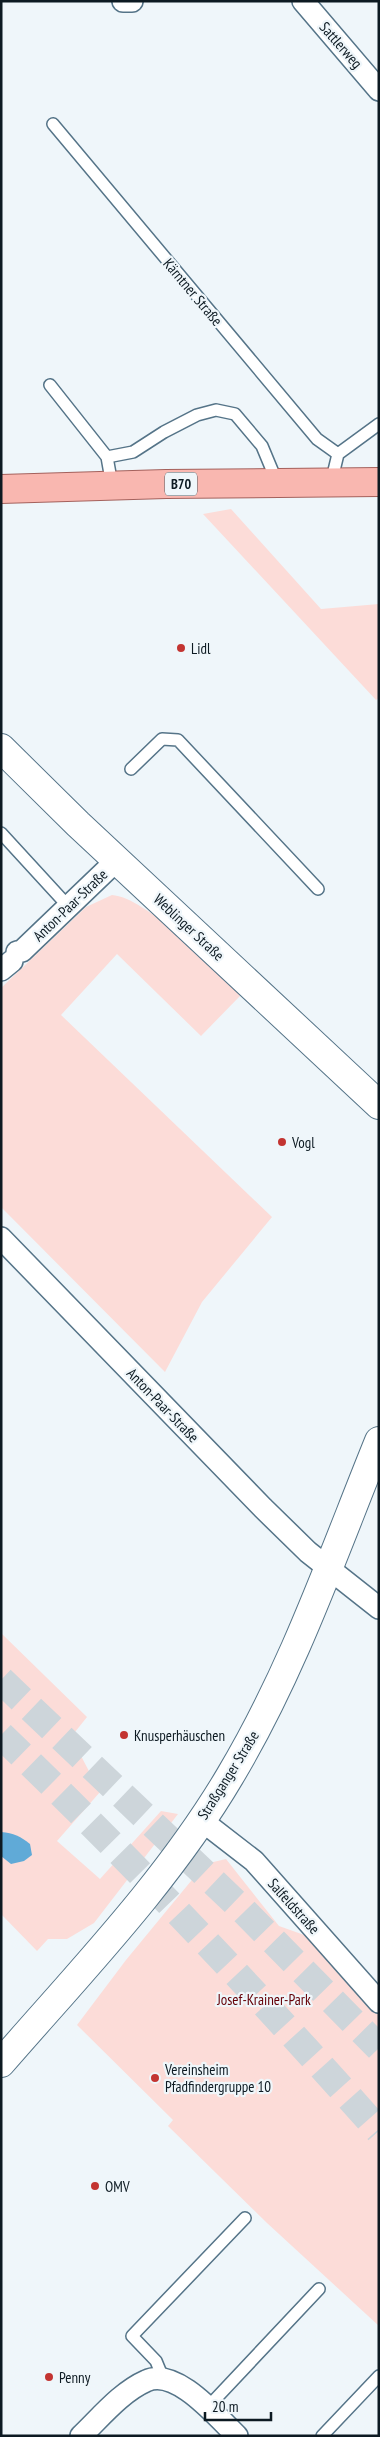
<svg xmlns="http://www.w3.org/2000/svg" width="380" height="2437" viewBox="0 0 380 2437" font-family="'PT Sans Narrow',sans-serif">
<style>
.green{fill:#fcdcd8}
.water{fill:#60aad7}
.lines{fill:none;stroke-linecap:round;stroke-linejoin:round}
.highway-tunnel{stroke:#cdd5da;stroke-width:28;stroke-dasharray:28 14;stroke-linecap:butt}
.lane-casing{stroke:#557488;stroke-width:14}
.street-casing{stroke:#557488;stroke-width:24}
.secondary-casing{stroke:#557488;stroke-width:30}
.primary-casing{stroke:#a4615c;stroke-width:30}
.lane{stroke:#fff;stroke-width:11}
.street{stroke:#fff;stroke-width:21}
.secondary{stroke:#fff;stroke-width:28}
.primary{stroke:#f9b7b0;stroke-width:28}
.poi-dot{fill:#c33431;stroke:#eff6fa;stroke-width:2}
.labels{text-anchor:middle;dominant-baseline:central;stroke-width:4.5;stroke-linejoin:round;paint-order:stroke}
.shield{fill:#eff6fa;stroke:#515c63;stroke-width:1}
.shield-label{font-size:14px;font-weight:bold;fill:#0d1a22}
.street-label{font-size:15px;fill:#0d1a22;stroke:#eff6fa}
.poi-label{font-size:15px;fill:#0d1a22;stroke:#eff6fa;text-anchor:start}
.park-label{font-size:15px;fill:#650007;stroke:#eff6fa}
</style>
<rect width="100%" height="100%" fill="#eff6fa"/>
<path class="green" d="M 231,509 L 321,609 L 379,604 L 379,698 L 376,700 L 203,514 Z
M 112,895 C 146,897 214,968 241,992 L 240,996 L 201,1036 L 117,954 L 61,1015 L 272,1217 L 202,1302 L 165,1372 L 1,1207 L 1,988 L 86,907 Z
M 1,1633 L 87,1717 L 71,1737 L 100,1792 L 57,1841 L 100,1879 L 161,1811 L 178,1814 L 94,1923 L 67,1939 L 48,1939 L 37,1951 L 1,1914 Z
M 226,1859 L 279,1926 L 307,1936 L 379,2014 L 379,2326 L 267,2223 L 168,2126 L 173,2120 L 77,2025 L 126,1960 L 205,1864 Z"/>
<path class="water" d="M 1,1832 C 14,1833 20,1836 30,1844 L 32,1855 L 24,1861 L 11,1864 L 1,1856 Z"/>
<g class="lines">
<path class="highway-tunnel" d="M 1,1680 L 242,1909 L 379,2048
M 1,1735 C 133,1862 258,1994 379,2131"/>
<defs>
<path id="lane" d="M 53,124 L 317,439 L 338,454
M 50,385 L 107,457 L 112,485
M 107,457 L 133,452 L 164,432 L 197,415 L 216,410 L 235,414 L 262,446 L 277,482
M 331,483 L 338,454 L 379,424
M 131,769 L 162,739 L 178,740 L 318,889
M 1,833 L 68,906
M 163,2378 L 156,2361 L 132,2336 L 245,2218
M 207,2408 L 319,2289
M 322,2436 L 379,2376"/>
<path id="street" d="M 123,1 L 132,1
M 303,1 L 379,90
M 17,952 L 22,951 L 117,860
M 1,970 L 12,961
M 1,1238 L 263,1508 L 308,1552 L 379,1608
M 201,1820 L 254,1861 L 379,2002
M 81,2436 C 100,2418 121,2392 146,2381 C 176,2367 217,2417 237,2436"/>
<path id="secondary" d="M 1,748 L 78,824 L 379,1105
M 1,2063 C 81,1971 168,1881 230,1776 C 293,1671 333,1554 379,1441"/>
<path id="primary" d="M 1,489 L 166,484 L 379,482"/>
</defs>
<use href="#lane" class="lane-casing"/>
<use href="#street" class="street-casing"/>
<use href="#secondary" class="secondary-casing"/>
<use href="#primary" class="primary-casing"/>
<use href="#lane" class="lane"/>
<use href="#street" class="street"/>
<use href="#secondary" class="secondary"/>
<use href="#primary" class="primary"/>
</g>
<g class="poi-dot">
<circle cx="181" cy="648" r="5"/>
<circle cx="282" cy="1142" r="5"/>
<circle cx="124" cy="1735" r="5"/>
<circle cx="155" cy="2078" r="5"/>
<circle cx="95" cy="2186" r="5"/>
<circle cx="49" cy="2377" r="5"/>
</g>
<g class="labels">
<rect class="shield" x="165" y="472.5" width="32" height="23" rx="4"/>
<g class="shield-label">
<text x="181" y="484">B70</text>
</g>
<g class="street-label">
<text transform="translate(341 45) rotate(49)">Sattlerweg</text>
<text transform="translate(193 292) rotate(50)">Kärntner Straße</text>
<text transform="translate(70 905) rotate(-44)">Anton-Paar-Straße</text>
<text transform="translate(189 927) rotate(43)">Weblinger Straße</text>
<text transform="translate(163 1405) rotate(46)">Anton-Paar-Straße</text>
<text transform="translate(228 1775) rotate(-58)">Straßganger Straße</text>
<text transform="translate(294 1906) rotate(48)">Salfeldstraße</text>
</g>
<g class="poi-label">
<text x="191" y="648">Lidl</text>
<text x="292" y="1142">Vogl</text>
<text x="134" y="1735">Knusperhäuschen</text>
<text x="165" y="2069">Vereinsheim<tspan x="165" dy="17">Pfadfindergruppe 10</tspan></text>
<text x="105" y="2186">OMV</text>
<text x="59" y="2377">Penny</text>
</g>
<g class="park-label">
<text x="264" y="1999">Josef-Krainer-Park</text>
</g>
</g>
<rect width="380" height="2437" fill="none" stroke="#0d1a22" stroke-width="5"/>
<path d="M205 2412v8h66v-8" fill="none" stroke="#0d1a22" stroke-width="2.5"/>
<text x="212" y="2412" font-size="15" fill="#0d1a22" stroke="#eff6fa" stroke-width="4" paint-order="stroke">20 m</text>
</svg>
